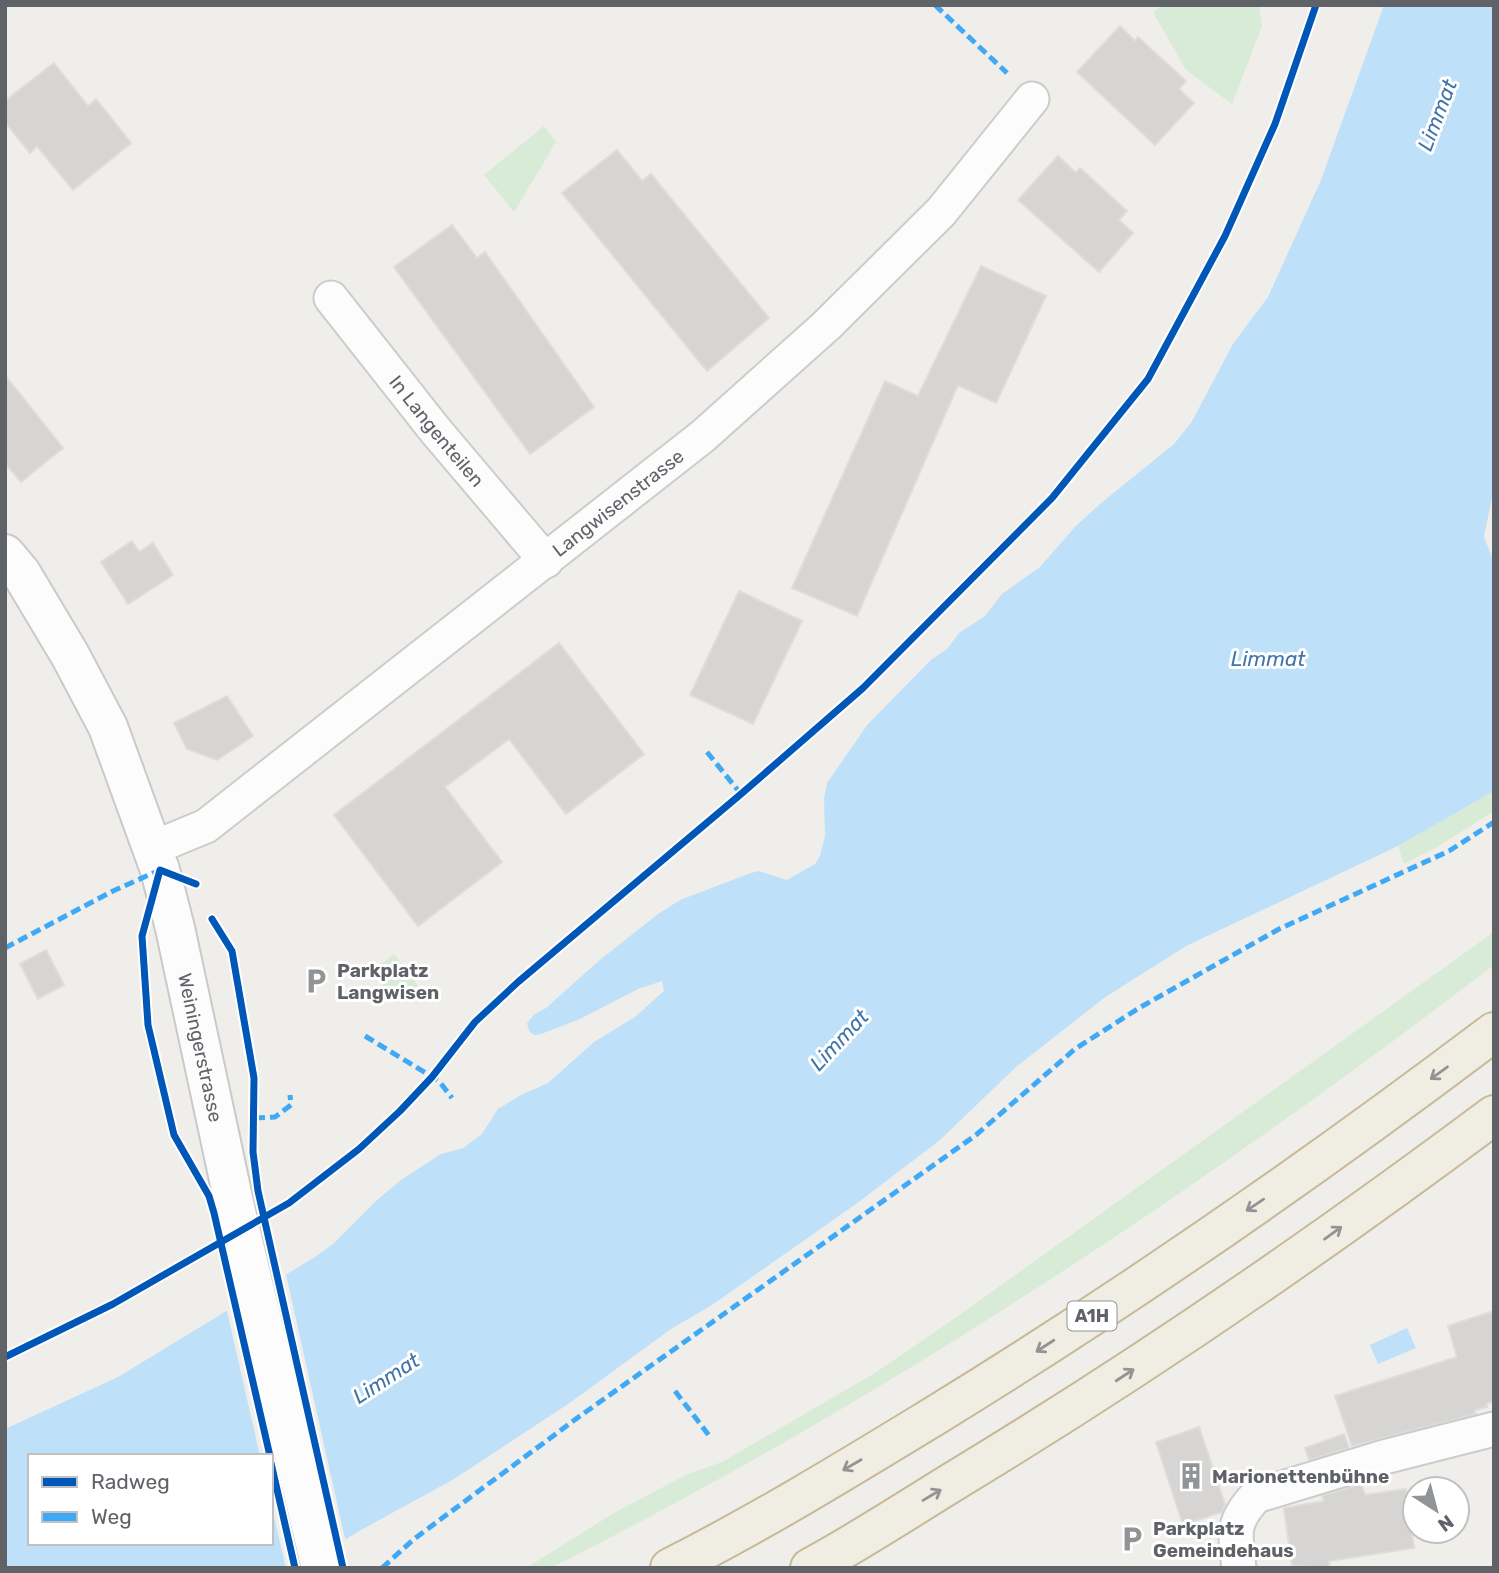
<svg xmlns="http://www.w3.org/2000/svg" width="1499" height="1573" viewBox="0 0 1499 1573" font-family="Rubik,sans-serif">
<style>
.green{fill:#d8ebd6}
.water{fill:#bfe0f9;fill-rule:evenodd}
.pier{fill:#efeeea}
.building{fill:#d6d5d3;stroke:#deddd9;stroke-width:2}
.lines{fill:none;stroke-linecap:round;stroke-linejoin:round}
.minor-casing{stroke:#cbcccc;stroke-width:37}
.secondary-casing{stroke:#cacacb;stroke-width:42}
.motorway-casing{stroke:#c8b996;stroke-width:42}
.minor{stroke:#fdfcfc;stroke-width:33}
.secondary{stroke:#fdfcfc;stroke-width:38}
.motorway{stroke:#f0ede3;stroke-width:38}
.quiet{stroke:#3fa9f5;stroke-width:5;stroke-dasharray:10 5;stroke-linecap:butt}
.cycleway-casing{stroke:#fff;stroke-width:11}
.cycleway{stroke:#0057b8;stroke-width:7}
.oneway{stroke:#929393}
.labels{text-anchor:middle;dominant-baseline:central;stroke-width:6;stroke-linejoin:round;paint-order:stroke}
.shield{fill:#fff;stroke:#8f9295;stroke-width:2}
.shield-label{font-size:18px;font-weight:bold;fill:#5f6368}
.street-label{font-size:19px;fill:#5f6368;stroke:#fff}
.poi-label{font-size:19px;font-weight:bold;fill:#5f6368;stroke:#fff;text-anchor:start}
.water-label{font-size:21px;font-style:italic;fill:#4174aa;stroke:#fff}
</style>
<rect width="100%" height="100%" fill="#efeeea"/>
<path class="green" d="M 1164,5 L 1259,5 L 1262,26 L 1232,104 L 1186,70 L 1153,12 Z
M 544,126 L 556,142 L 514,212 L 484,175 Z
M 1494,791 L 1494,811 L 1437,847 L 1404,864 L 1398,846 Z
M 1494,932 L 1494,965 C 1197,1192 884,1400 551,1568 L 526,1568 L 614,1513 L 686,1475 L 722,1462 L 875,1373 L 951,1321 Z
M 394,954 L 418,986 L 397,1003 L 372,972 Z"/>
<path class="water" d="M 1384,5 L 1494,5 L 1494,487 L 1484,537 L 1494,562 L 1494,791 L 1398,846 L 1186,946 L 1104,998 L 1016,1067 L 940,1140 L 856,1204 L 712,1305 L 671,1329 L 571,1402 L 454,1479 L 361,1530 L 299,1568 L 5,1568 L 5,1429 L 118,1377 L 315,1257 L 333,1244 L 377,1200 L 401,1180 L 441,1154 L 463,1148 L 482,1134 L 498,1109 L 521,1095 L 548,1083 L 594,1042 L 635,1017 L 664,991 L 662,981 L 638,989 L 580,1019 L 541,1034 L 534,1035 L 529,1031 L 527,1023 L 535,1014 L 546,1008 L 601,959 L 658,914 L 680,900 L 751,873 L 759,871 L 787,880 L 815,864 L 820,856 L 825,836 L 824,798 L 827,783 L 868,724 L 931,660 L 947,649 L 959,633 L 985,616 L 1002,594 L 1040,567 L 1075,527 L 1100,504 L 1174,444 L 1191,423 L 1233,344 L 1268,297 L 1321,180 ZM 30,1456 L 271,1456 L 271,1543 L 30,1543 Z
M 1407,1328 L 1416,1348 L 1378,1364 L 1370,1345 Z"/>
<path class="pier" d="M 285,1270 L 346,1543 L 306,1568 L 286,1568 L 271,1504 L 271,1456 L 260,1456 L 226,1307 Z"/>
<path class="building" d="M 1120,26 L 1135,41 L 1138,37 L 1186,81 L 1179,89 L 1194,103 L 1155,145 L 1077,72 Z
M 54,63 L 88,106 L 96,99 L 131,143 L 73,190 L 37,146 L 30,153 L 5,122 L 5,101 Z
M 617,150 L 642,181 L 651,174 L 769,318 L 707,371 L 562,193 Z
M 1058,156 L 1076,173 L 1080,168 L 1127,211 L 1119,220 L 1133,233 L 1099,272 L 1018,200 Z
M 452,225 L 477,258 L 485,252 L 594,407 L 530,454 L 394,267 Z
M 981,266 L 1046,296 L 996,403 L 958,385 L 857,616 L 792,588 L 885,381 L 918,396 Z
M 5,375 L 63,448 L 21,482 L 5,463 Z
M 132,541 L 139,552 L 153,543 L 173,575 L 128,604 L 101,562 Z
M 739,591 L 802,621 L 753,724 L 690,695 Z
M 559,643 L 644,754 L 566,814 L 509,739 L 445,787 L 502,862 L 418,926 L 334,815 Z
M 227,696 L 253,736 L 217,760 L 187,749 L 174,723 Z
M 46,950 L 64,985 L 38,999 L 20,964 Z
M 1494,1311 L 1494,1401 L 1486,1404 L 1487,1407 L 1475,1410 L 1476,1414 L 1352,1446 L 1335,1396 L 1457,1357 L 1448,1326 Z
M 1199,1427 L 1225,1504 L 1222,1512 L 1183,1525 L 1156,1442 Z
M 1344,1434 L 1349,1448 L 1309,1460 L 1305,1448 Z
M 1361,1484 L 1365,1495 L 1406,1489 L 1414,1548 L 1329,1561 L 1330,1568 L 1292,1566 L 1284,1508 L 1324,1501 L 1322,1496 Z"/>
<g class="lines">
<defs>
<g id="minor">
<path id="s1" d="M 331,298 L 435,430 L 546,561"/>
<path id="s2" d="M 153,848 L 206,826 L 703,436 L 826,326 L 941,212 L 1032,99"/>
<path d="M 1239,1568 C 1235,1533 1231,1523 1256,1496 L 1384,1457 L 1494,1429"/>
</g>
<g id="secondary">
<path id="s3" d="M 5,554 L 21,573 L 70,655 L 108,727 L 160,870 L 175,928 L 234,1203 L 321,1568"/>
</g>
<path id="motorway" d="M 670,1568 C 761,1522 849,1468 936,1415 C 1128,1297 1314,1168 1494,1032
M 810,1568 C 864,1539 916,1504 969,1472 C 1150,1362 1324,1242 1494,1115"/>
</defs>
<use href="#minor" class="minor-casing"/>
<use href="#secondary" class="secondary-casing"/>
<use href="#motorway" class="motorway-casing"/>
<use href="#minor" class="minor"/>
<use href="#secondary" class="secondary"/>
<use href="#motorway" class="motorway"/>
<path class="quiet" d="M 935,5 L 1007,73
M 707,752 L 741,794
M 5,948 L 113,891 L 160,870
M 365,1036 L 439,1081 L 452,1098
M 255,1118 L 275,1117 L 291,1105 L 290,1095
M 675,1391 L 711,1438
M 382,1568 L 414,1539 L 580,1416 L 976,1135 L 1075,1049 L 1139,1008 L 1279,929 L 1449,851 L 1494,822"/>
<defs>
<path id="cycleway" d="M 196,884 L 160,870 L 142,936 L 148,1025 L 174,1135 L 209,1196 L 214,1213 L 270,1456
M 212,919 L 232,951 L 254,1078 L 253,1152 L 258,1191 L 343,1568
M 5,1357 L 113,1304 L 289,1203 L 359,1149 L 400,1111 L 432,1077 L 475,1022 L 518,982 L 741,794 L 863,688 L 1052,498 L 1148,379 L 1225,236 L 1275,124 L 1316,5
M 271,1463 L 295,1568"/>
</defs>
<use href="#cycleway" class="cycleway-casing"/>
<use href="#cycleway" class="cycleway"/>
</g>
<defs><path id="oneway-shaft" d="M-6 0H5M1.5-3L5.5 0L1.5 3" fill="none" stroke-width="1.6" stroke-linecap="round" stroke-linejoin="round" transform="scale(1.75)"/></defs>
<g class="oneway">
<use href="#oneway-shaft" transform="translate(1439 1073) rotate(144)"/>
<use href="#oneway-shaft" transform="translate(1255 1205) rotate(146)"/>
<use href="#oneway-shaft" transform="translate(1333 1233) rotate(-36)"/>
<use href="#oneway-shaft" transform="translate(1045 1346) rotate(147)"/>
<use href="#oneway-shaft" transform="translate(1125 1375) rotate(-33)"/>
<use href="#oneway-shaft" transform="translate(852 1465) rotate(150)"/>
<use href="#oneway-shaft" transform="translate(932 1495) rotate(-31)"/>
</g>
<defs>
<symbol id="parking-bare" viewBox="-9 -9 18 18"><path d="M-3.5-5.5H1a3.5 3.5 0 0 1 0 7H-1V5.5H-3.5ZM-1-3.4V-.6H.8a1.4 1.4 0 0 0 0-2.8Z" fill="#919496" stroke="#fff" stroke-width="2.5" paint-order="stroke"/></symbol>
<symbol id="building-bare" viewBox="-9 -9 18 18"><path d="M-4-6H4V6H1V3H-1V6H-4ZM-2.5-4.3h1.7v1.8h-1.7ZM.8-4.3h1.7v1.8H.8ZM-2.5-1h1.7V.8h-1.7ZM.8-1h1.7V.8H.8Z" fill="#919496" stroke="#fff" stroke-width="2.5" paint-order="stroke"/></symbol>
</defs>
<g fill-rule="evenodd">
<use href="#parking-bare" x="297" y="962" width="38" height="38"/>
<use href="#building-bare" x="1172" y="1457" width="38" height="38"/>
<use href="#parking-bare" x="1113" y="1520" width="38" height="38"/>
</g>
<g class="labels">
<rect class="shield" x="1067.5" y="1301.5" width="49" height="29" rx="5"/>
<g class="shield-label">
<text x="1092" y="1316">A1H</text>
</g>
<g class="street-label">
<text stroke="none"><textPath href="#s1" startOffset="170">In Langenteilen</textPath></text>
<text stroke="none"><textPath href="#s2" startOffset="581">Langwisenstrasse</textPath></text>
<text stroke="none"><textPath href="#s3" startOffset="536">Weiningerstrasse</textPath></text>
</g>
<g class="poi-label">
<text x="337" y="970">Parkplatz<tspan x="337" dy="22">Langwisen</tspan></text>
<text x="1212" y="1476">Marionettenbühne</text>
<text x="1153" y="1528">Parkplatz<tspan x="1153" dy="22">Gemeindehaus</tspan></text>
</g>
<g class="water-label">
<text transform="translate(1437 115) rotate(-69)">Limmat</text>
<text x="1268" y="658">Limmat</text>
<text transform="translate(839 1040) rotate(-47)">Limmat</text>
<text transform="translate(386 1378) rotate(-33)">Limmat</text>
</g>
</g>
<rect width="1499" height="1573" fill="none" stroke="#5f6368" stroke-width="14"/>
<rect x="28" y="1454" width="245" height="91" fill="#ffffff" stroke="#bfc1c3" stroke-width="2"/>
<rect x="42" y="1477" width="35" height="10" fill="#0057b8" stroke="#bfc1c3" stroke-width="2"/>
<text x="91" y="1489" font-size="21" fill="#5f6368">Radweg</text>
<rect x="42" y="1512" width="35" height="10" fill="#3fa9f5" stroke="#bfc1c3" stroke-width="2"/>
<text x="91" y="1524" font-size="21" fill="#5f6368">Weg</text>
<g transform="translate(1436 1510) rotate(144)"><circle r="33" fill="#ffffff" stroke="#bfc1c3" stroke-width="2"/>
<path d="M0-5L12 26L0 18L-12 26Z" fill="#919496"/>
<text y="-10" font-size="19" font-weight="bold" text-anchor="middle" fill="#5f6368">N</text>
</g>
</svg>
